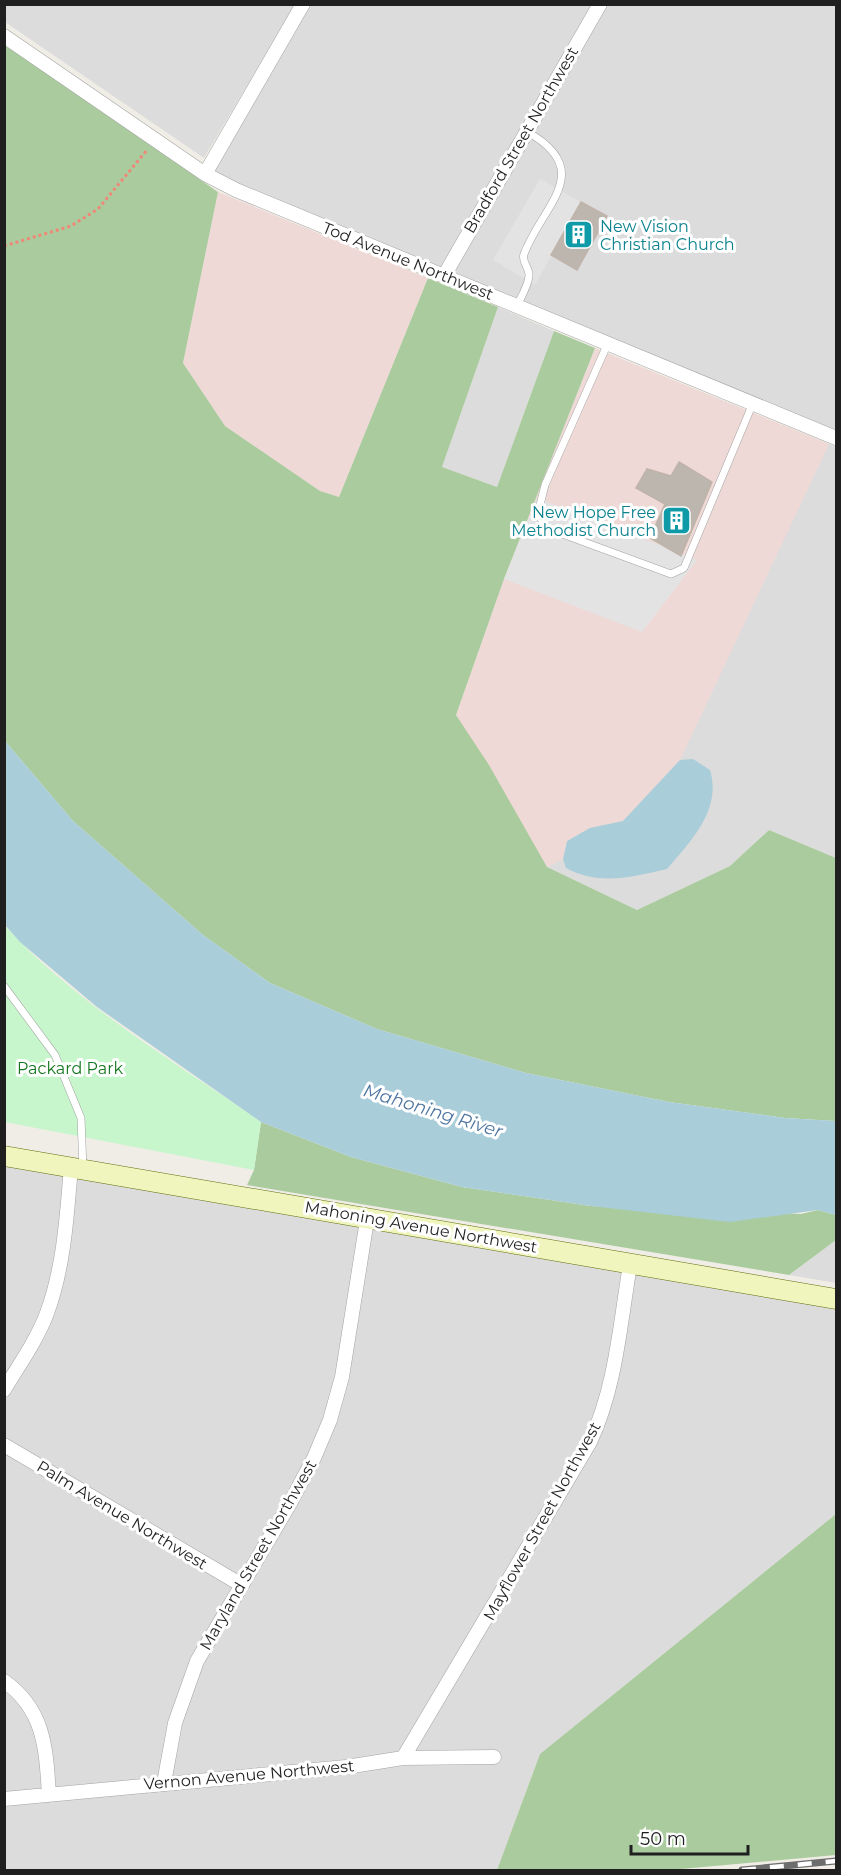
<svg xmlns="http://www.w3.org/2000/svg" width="841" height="1875" viewBox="0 0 841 1875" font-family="Montserrat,sans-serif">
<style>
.residential{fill:#dddcdc}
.commercial{fill:#efd9d7}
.forest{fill:#aacb9e}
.park{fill:#c7f6cc}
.parking{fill:#e3e3e3}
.water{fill:#aacdda}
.building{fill:#bcb6af;stroke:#c0b4aa;stroke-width:1.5}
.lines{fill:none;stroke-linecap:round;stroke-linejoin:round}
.lane-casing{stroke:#a3a3a3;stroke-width:8}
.street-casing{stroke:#a3a3a3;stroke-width:15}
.secondary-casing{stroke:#61700d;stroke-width:21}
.path{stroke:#f08877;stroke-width:3;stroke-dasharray:3 3;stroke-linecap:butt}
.lane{stroke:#fff;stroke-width:7}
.street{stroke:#fff;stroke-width:14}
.secondary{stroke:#f0f5be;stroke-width:20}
.rail-casing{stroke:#6d6d6d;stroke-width:7}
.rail{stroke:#fff;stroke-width:4.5;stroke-dasharray:14;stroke-linecap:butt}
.labels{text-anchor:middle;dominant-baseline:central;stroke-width:6;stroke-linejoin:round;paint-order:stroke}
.street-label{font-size:16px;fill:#1f1f1f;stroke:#fff}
.culture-label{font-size:16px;fill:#0d838f;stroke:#fff;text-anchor:start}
.park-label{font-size:16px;fill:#147720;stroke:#fff}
.water-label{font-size:18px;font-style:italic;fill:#4f75a0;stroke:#fff}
</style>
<rect width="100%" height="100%" fill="#efede6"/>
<path class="residential" d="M 4,5 L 5,4 L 295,5 L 204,158 L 5,22 Z
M 303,5 L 836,5 L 836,437 L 205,174 Z
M 498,307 L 554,331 L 497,487 L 442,467 Z
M 829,444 L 836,447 L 836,858 L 769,830 L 730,866 L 637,910 L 547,867 L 563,858 Z
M 4,1156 L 836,1299 L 836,1514 L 540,1754 L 497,1870 L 5,1870 Z
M 836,1240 L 836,1283 L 789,1275 Z"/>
<path class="commercial" d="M 218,192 L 428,278 L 339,497 L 320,491 L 225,426 L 183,363 Z
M 595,348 L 829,444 L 680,760 L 623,821 L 590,828 L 567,841 L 563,859 L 547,867 L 456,715 L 504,579 Z"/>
<path class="forest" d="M 4,44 L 218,192 L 183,363 L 225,426 L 320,491 L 339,497 L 428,278 L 498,307 L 442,467 L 497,487 L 554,331 L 595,348 L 504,579 L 456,715 L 489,765 L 547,867 L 637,910 L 730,866 L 769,830 L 836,858 L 836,1121 L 785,1118 L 669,1102 L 526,1073 L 377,1029 L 270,983 L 203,935 L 73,821 L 5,741 Z
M 261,1122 L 351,1157 L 462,1187 L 591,1206 L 801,1214 L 818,1210 L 836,1215 L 836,1240 L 789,1275 L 247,1185 L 254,1170 Z
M 836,1514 L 836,1855 L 670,1870 L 497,1870 L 540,1754 Z"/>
<path class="park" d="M 4,925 C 75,1003 175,1062 261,1122 L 254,1170 L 5,1122 Z"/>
<path class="parking" d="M 540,179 L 581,202 L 535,285 L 493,260 Z
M 537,498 L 668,548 L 697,560 L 642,632 L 504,579 Z"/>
<path class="water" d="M 5,741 L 73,821 L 203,935 L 270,983 L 377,1029 L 526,1073 L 669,1102 L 785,1118 L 836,1121 L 836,1215 L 818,1210 L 730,1222 L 591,1206 L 462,1187 L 351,1157 L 261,1122 L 97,1007 L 20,942 L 5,925 Z
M 693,759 L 710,770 C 722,810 691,841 667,869 C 631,877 600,886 566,868 L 563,859 L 567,841 L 590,828 L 623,821 L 680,760 Z"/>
<path class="building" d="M 581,202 L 607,216 L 577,270 L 551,255 Z
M 679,462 L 712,482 L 681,556 L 650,538 L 665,504 L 636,488 L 647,469 L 671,476 Z"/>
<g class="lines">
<defs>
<path id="lane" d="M 517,306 C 521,297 528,286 529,276 C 530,268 521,262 524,254 C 543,204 597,171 526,131
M 608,343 L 545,485 L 538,513 L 546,528 L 671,574 L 684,568 L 753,403
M 4,986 L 55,1055 L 81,1118 L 83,1169"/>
<path id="street" d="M 4,36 L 205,174 L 236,190 L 836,438
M 205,174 L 303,4
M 444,276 L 600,4
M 4,1390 C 19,1365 37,1340 47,1313 C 64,1267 67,1215 71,1166
M 4,1445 L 240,1584
M 4,1681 C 45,1710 46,1749 49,1795
M 403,1758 L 590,1442 C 616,1387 620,1324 630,1265
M 164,1783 L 175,1723 L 197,1661 L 289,1505 L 314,1458 L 330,1420 L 342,1377 L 367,1220
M 4,1799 L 346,1767 L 403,1758 L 494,1757"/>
<path id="secondary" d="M 4,1156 L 836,1299"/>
</defs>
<use href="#lane" class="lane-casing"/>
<use href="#street" class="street-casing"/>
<use href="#secondary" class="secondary-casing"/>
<path class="path" d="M 4,246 L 71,226 L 98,209 L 147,150"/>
<use href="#lane" class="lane"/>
<use href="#street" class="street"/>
<use href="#secondary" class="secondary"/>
<defs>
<path id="rail" d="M 742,1870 L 836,1861"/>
</defs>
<use href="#rail" class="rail-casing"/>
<use href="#rail" class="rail"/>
</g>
<defs>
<symbol id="building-square" viewBox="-11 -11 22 22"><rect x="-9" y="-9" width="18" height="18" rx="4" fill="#0f9aa8" stroke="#fff"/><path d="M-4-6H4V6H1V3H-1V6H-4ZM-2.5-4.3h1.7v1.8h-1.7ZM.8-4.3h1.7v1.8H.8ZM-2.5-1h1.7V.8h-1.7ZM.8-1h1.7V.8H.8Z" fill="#fff"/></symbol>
</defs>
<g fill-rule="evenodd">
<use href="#building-square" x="562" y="218" width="33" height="33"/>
<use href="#building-square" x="660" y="504" width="33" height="33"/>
</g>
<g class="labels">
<g class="street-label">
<text transform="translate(521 140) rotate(-60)">Bradford Street Northwest</text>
<text transform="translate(408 261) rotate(22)">Tod Avenue Northwest</text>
<text transform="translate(421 1227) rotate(10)">Mahoning Avenue Northwest</text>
<text transform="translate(122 1515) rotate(31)">Palm Avenue Northwest</text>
<text transform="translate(542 1521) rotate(-61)">Mayflower Street Northwest</text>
<text transform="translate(258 1555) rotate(-60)">Maryland Street Northwest</text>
<text transform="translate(249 1775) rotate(-5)">Vernon Avenue Northwest</text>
</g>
<g class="culture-label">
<text x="600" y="226">New Vision<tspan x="600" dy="18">Christian Church</tspan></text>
<text x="656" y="512" text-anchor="end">New Hope Free<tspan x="656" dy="18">Methodist Church</tspan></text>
</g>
<g class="park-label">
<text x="70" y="1068">Packard Park</text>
</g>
<g class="water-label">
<text transform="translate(433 1111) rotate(17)">Mahoning River</text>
</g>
</g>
<rect width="841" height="1875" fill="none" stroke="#1f1f1f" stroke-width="12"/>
<path d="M631 1845v9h117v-9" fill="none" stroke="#1f1f1f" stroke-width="3"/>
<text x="640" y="1845" font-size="18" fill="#1f1f1f" stroke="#ffffff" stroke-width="4.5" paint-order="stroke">50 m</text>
</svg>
